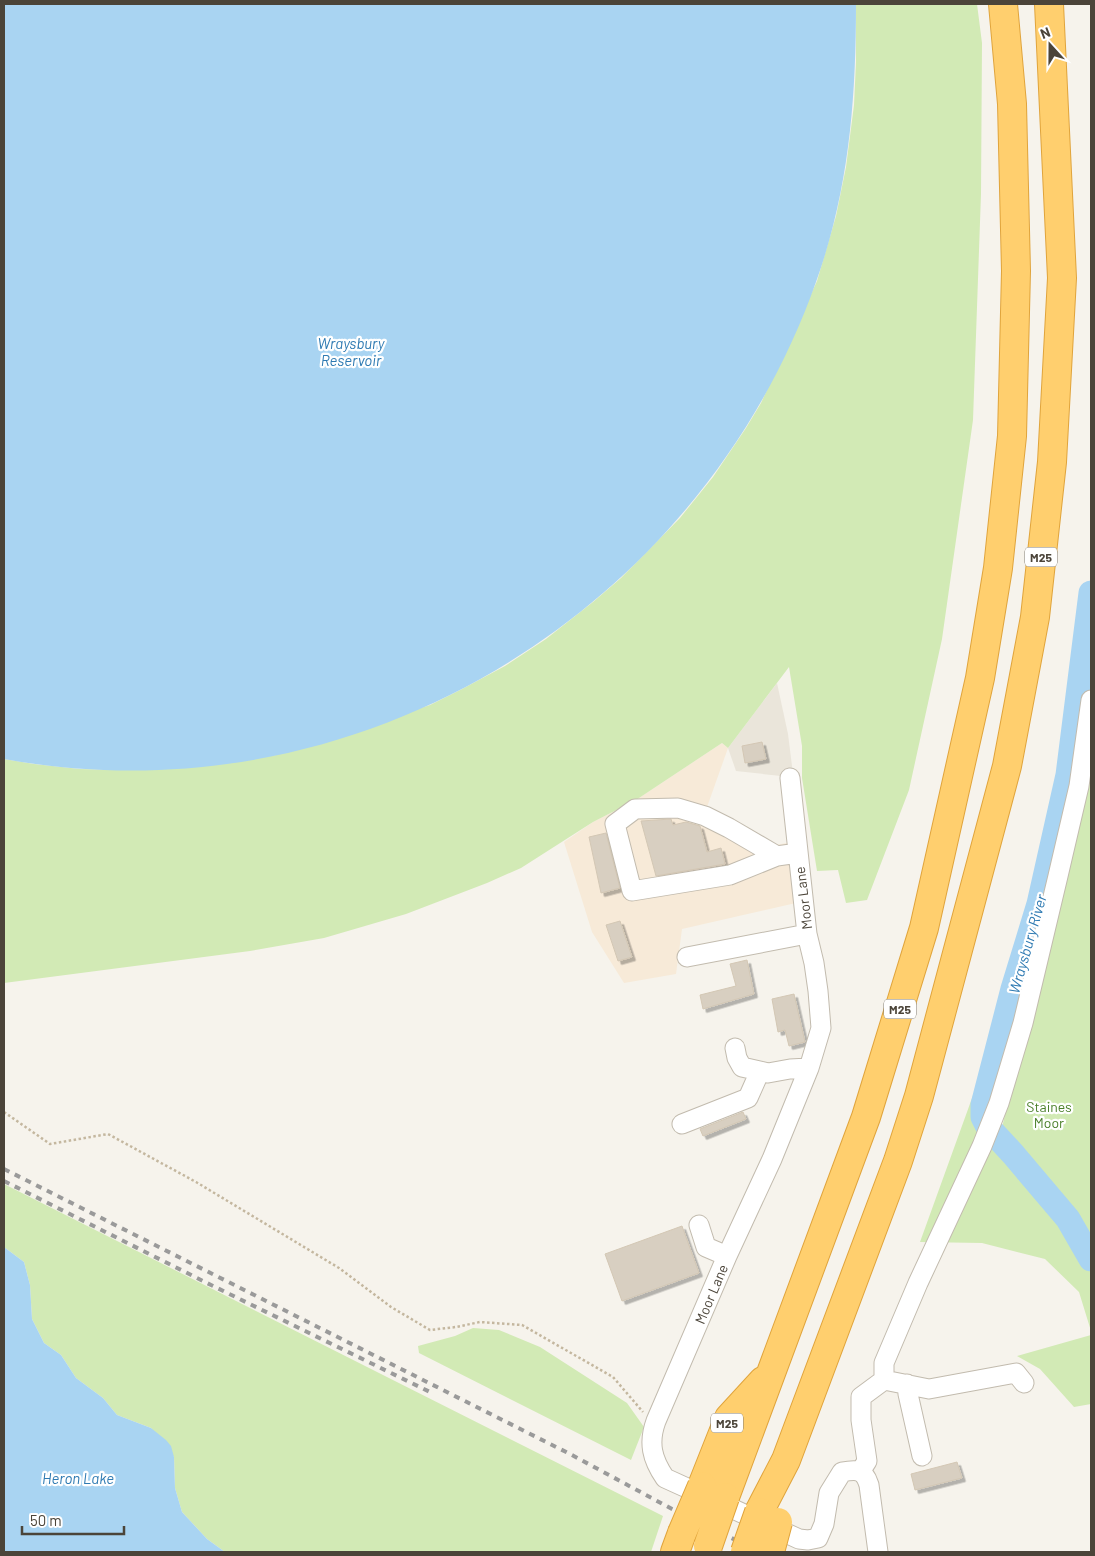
<svg xmlns="http://www.w3.org/2000/svg" width="1095" height="1556" viewBox="0 0 1095 1556" font-family="Barlow,sans-serif">
<style>
.residential{fill:#eae5da}
.commercial{fill:#f7ead8}
.green{fill:#d2eab5}
.water{fill:#a9d4f2}
.lines{fill:none;stroke-linecap:round;stroke-linejoin:round}
.river{stroke:#a9d4f2;stroke-width:25}
.building{fill:#d8cfc1;stroke:#d3c7b4;filter:url(#shadow)}
.minor-casing{stroke:#c2bbae;stroke-width:21}
.highway-casing{stroke:#e0a43c;stroke-width:30}
.path{stroke:#c4b79f;stroke-width:2.5;stroke-dasharray:2.5 2.5;stroke-linecap:butt}
.minor{stroke:#fff;stroke-width:19}
.highway{stroke:#ffcf6e;stroke-width:28}
.rail{stroke:#9a9a9a;stroke-width:4;stroke-dasharray:6 6;stroke-linecap:butt}
.highway-bridge-casing{stroke:#e0a43c;stroke-width:30;stroke-linecap:butt}
.highway-bridge{stroke:#ffcf6e;stroke-width:28}
.labels{text-anchor:middle;dominant-baseline:central;stroke-width:4.5;stroke-linejoin:round;paint-order:stroke}
.shield{fill:#fff;stroke:#817c74;stroke-width:1}
.shield-label{font-size:12px;font-weight:bold;fill:#4b4439}
.street-label{font-size:14px;fill:#4b4439;stroke:#fff}
.park-label{font-size:14px;fill:#4a7f2a;stroke:#fff}
.water-label{font-size:15px;font-style:italic;fill:#2e7ab2;stroke:#fff}
</style>
<defs>
<filter id="shadow"><feDropShadow dx="3.5" dy="3.5" stdDeviation="0" flood-color="#0004"/></filter>
</defs>
<rect width="100%" height="100%" fill="#f6f3ec"/>
<path class="residential" d="M 777,683 L 788,734 L 793,774 L 781,776 L 736,771 L 728,748 Z"/>
<path class="commercial" d="M 722,743 L 728,748 L 706,810 L 769,846 L 793,842 L 796,903 L 682,929 L 676,974 L 624,983 L 592,932 L 564,842 L 593,822 L 636,800 Z"/>
<path class="green" d="M 856,4 L 977,4 L 982,43 L 981,194 L 973,420 L 942,639 L 909,790 L 867,900 L 846,903 L 838,870 L 817,871 L 802,778 L 802,746 L 789,667 L 728,748 L 722,743 L 636,800 L 593,822 L 521,868 L 487,883 L 406,914 L 324,938 L 250,951 L 4,983 L 4,759 L 34,764 L 80,769 L 121,770 L 179,768 L 212,765 L 276,755 L 430,705 L 462,689 L 505,666 L 546,639 L 593,602 L 621,578 L 680,518 L 713,477 L 746,428 L 761,403 L 817,281 L 836,216 L 846,167 L 854,105 L 856,62 Z
M 1091,722 L 1091,1331 L 1079,1292 L 1045,1259 L 982,1243 L 920,1242 L 984,1065 L 1002,1128 Z
M 4,1184 L 663,1516 L 651,1552 L 225,1552 L 207,1539 L 182,1512 L 175,1488 L 174,1457 L 151,1428 L 117,1415 L 103,1398 L 76,1378 L 61,1355 L 44,1343 L 32,1319 L 30,1285 L 24,1262 L 4,1247 Z
M 473,1328 L 499,1330 L 540,1347 L 627,1403 L 644,1427 L 631,1460 L 419,1353 L 418,1346 L 455,1336 Z
M 1091,1335 L 1091,1404 L 1074,1407 L 1040,1369 L 1017,1356 Z"/>
<path class="water" d="M 4,4 L 856,4 C 856,100 849,190 816,282 C 698,615 354,823 4,759 Z
M 4,1247 L 24,1262 L 30,1285 L 32,1319 L 44,1343 L 61,1355 L 76,1378 L 103,1398 L 117,1415 L 151,1428 L 166,1440 L 171,1446 L 174,1457 L 175,1488 L 182,1512 L 207,1539 L 225,1552 L 4,1552 Z"/>
<g class="lines">
<path class="river" d="M 1091,593 L 1068,775 L 1039,904 L 1013,989 L 983,1105 L 983,1117 L 988,1127 L 1013,1154 L 1068,1219 L 1091,1259"/>
</g>
<path class="building" d="M 762,742 L 766,759 L 745,763 L 742,746 Z
M 671,819 L 673,825 L 686,822 L 700,826 L 707,852 L 721,848 L 725,864 L 656,876 L 641,821 Z
M 606,833 L 620,888 L 601,893 L 589,837 Z
M 620,921 L 632,957 L 618,961 L 606,925 Z
M 747,960 L 754,994 L 703,1009 L 700,995 L 736,986 L 730,964 Z
M 794,994 L 805,1042 L 789,1046 L 785,1030 L 778,1032 L 772,999 Z
M 743,1112 L 746,1119 L 703,1136 L 700,1129 Z
M 682,1226 L 699,1273 L 622,1301 L 605,1254 Z
M 957,1462 L 962,1478 L 915,1490 L 911,1474 Z"/>
<g class="lines">
<defs>
<path id="minor" d="M 790,778 L 807,934 L 814,963 L 818,991 L 821,1028 L 809,1068 L 772,1159 L 727,1256 L 656,1421 C 648,1443 652,1459 665,1478 L 799,1539 L 808,1540 L 818,1538 L 824,1524 L 829,1493 L 842,1472 C 857,1469 864,1469 869,1485 L 878,1552
M 777,856 L 729,828 L 705,816 L 678,808 L 635,809 L 615,824 L 632,891 L 730,875 L 777,856 L 798,853
M 687,957 L 807,934
M 735,1048 L 737,1058 L 742,1067 L 768,1073 L 790,1069 L 809,1068
M 682,1124 L 748,1098 L 760,1071
M 699,1225 L 706,1247 L 727,1256
M 884,1380 L 884,1363 L 918,1283 L 982,1146 L 999,1103 L 1023,1023 L 1058,876 L 1079,786 L 1091,700
M 907,1384 L 908,1394 L 922,1456
M 860,1472 L 867,1461 L 861,1420 L 861,1397 L 884,1380 L 929,1389 L 1016,1373 L 1024,1383"/>
<path id="highway" d="M 702,1486 L 729,1418 L 763,1381
M 725,1497 L 866,1117 L 924,928 L 980,678 L 998,568 L 1012,436 L 1016,271 L 1012,104 L 1003,4
M 759,1512 L 786,1460 L 898,1161 L 919,1096 L 1007,766 L 1035,617 L 1052,462 L 1062,278 L 1049,4
M 675,1552 L 682,1533"/>
</defs>
<use href="#minor" class="minor-casing"/>
<use href="#highway" class="highway-casing"/>
<path class="path" d="M 4,1112 L 50,1144 L 108,1134 L 196,1182 L 339,1268 L 391,1307 L 430,1330 L 456,1327 L 480,1322 L 522,1325 L 613,1377 L 643,1412"/>
<use href="#minor" class="minor"/>
<use href="#highway" class="highway"/>
<path class="rail" d="M 4,1169 L 570,1454 L 672,1509 L 760,1552
M 4,1181 L 211,1285 L 432,1393"/>
<defs>
<path id="highway-bridge" d="M 682,1533 L 702,1486
M 708,1546 L 725,1497
M 745,1552 L 759,1512
M 770,1552 L 778,1522"/>
</defs>
<use href="#highway-bridge" class="highway-bridge-casing"/>
<use href="#highway-bridge" class="highway-bridge"/>
</g>
<g class="labels">
<g class="shield">
<rect x="1025" y="547.5" width="32" height="19" rx="4"/>
<rect x="884" y="999.5" width="32" height="19" rx="4"/>
<rect x="711" y="1413.5" width="32" height="19" rx="4"/>
</g>
<g class="shield-label">
<text x="1041" y="557">M25</text>
<text x="900" y="1009">M25</text>
<text x="727" y="1423">M25</text>
</g>
<g class="street-label">
<text transform="translate(803 898) rotate(-97)">Moor Lane</text>
<text transform="translate(711 1294) rotate(-67)">Moor Lane</text>
</g>
<g class="park-label">
<text x="1049" y="1106">Staines<tspan x="1049" dy="16">Moor</tspan></text>
</g>
<g class="water-label">
<text x="351" y="343">Wraysbury<tspan x="351" dy="17">Reservoir</tspan></text>
<text transform="translate(1027 944) rotate(-74)">Wraysbury River</text>
<text x="78" y="1478">Heron Lake</text>
</g>
</g>
<rect width="1095" height="1556" fill="none" stroke="#4b4439" stroke-width="10"/>
<g transform="translate(1050 45) rotate(339)" stroke="#ffffff" stroke-width="4" paint-order="stroke">
<path d="M0-4L9 19L0 12L-9 19Z" fill="#4b4439"/>
<text y="-8" font-size="14" font-weight="bold" text-anchor="middle" fill="#4b4439">N</text>
</g>
<path d="M22 1526v8h102v-8" fill="none" stroke="#4b4439" stroke-width="2.5"/>
<text x="30" y="1526" font-size="15" fill="#4b4439" stroke="#ffffff" stroke-width="4" paint-order="stroke">50 m</text>
</svg>
